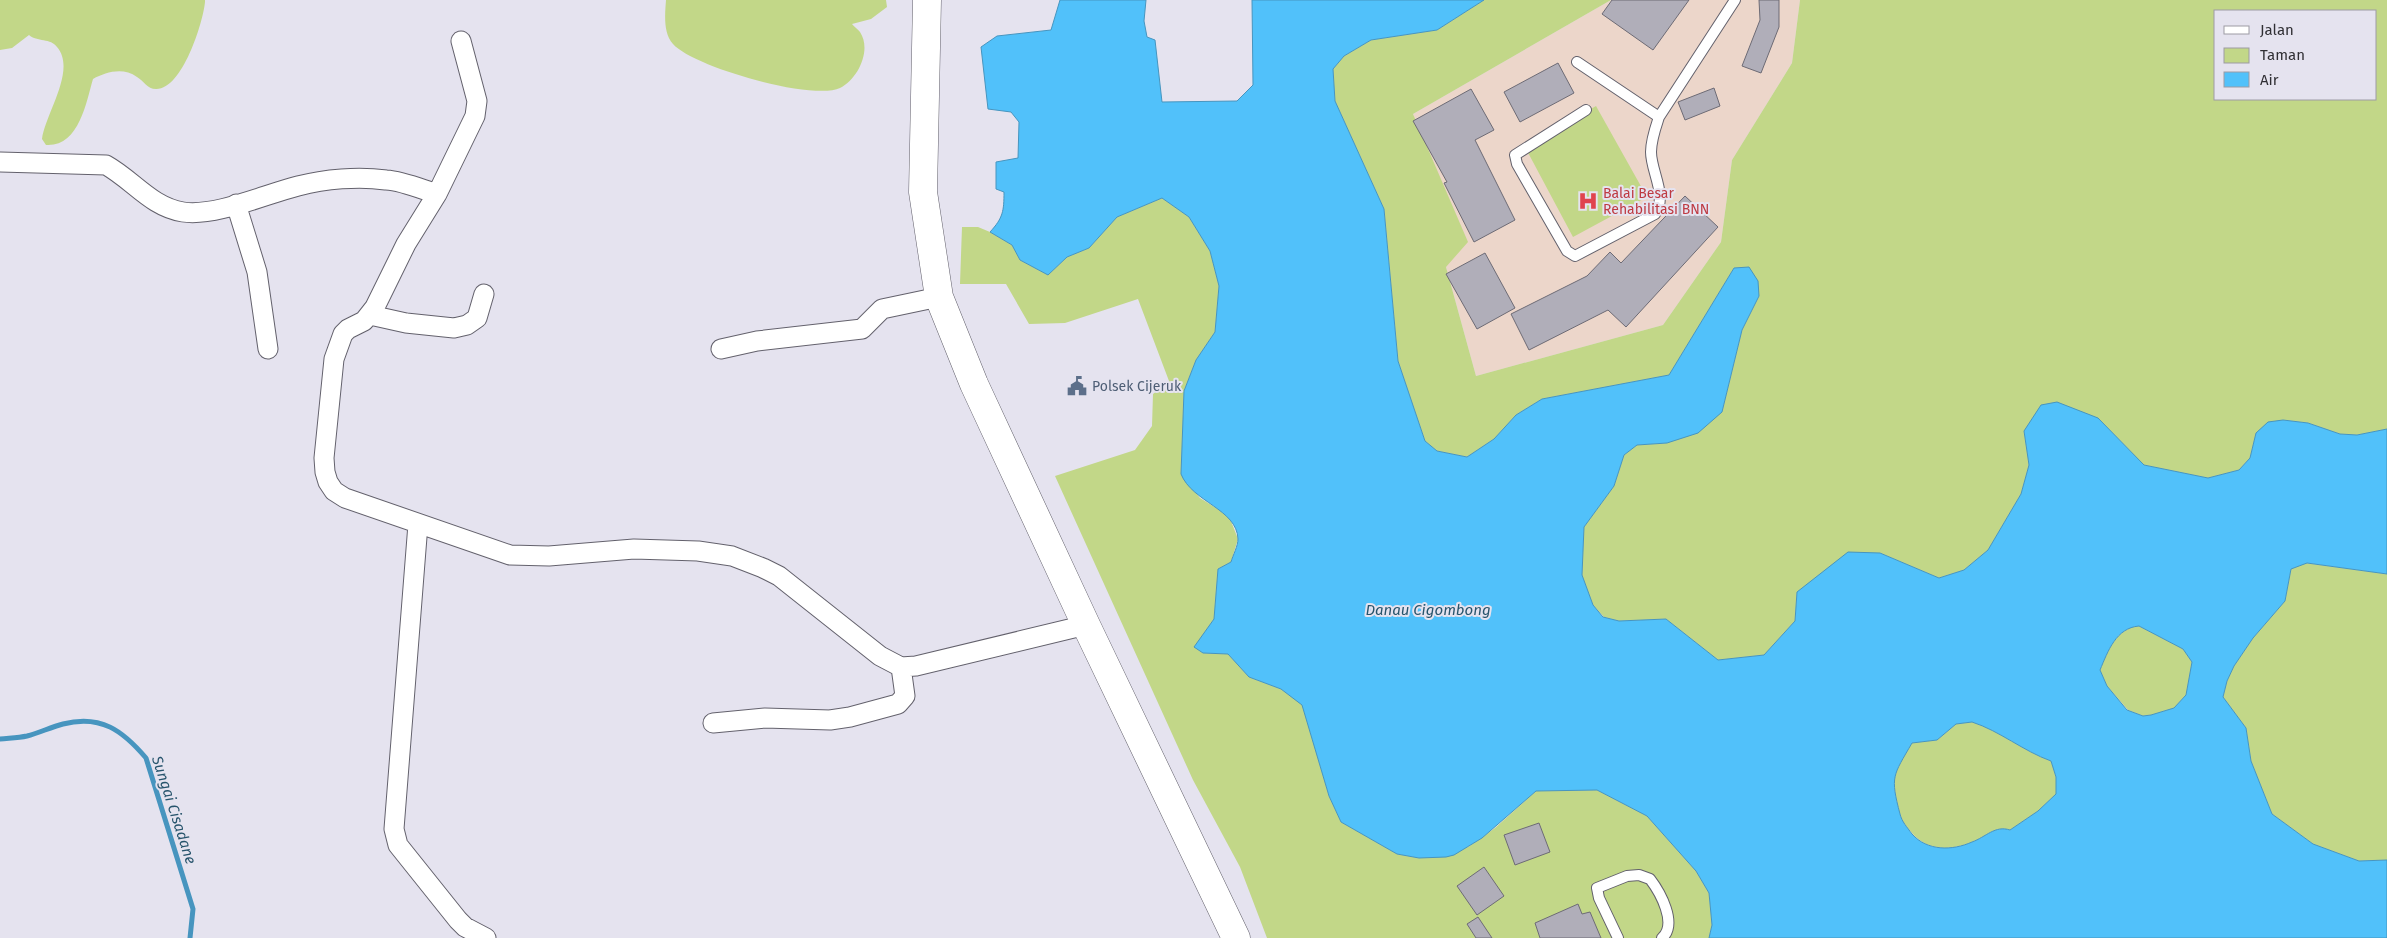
<svg xmlns="http://www.w3.org/2000/svg" width="2387" height="938" viewBox="0 0 2387 938" font-family="'Fira Sans',sans-serif">
<style>
.medical{fill:#ecd6ca}
.green{fill:#c2d788;fill-rule:evenodd}
.water{fill:#51c1fa;stroke:#4795bf;fill-rule:evenodd}
.lines{fill:none;stroke-linecap:round;stroke-linejoin:round}
.stream{stroke:#4795bf;stroke-width:5}
.building{fill:#b0aeb9;stroke:#6d6b75}
.service-casing{stroke:#63616c;stroke-width:12}
.minor-casing{stroke:#63616c;stroke-width:21}
.trunk-casing{stroke:#63616c;stroke-width:29}
.service{stroke:#fff;stroke-width:10}
.minor{stroke:#fff;stroke-width:19}
.trunk{stroke:#fff;stroke-width:28}
.labels{text-anchor:middle;dominant-baseline:central;stroke-width:4;stroke-linejoin:round;paint-order:stroke}
.health-label{font-size:14px;fill:#be3a42;stroke:#e5e3ef;text-anchor:start}
.service-label{font-size:14px;fill:#4e5e75;stroke:#e5e3ef;text-anchor:start}
.water-label{font-size:15px;font-style:italic;fill:#27546c;stroke:#e5e3ef}
</style>
<rect width="100%" height="100%" fill="#e5e3ef"/>
<path class="medical" d="M 1611,0 L 1800,0 L 1792,63 L 1732,160 L 1721,242 L 1663,325 L 1476,376 L 1446,267 L 1413,114 Z"/>
<path class="green" d="M 0,0 L 205,0 L 205,2 C 203,23 182,90 156,89 C 147,89 144,81 137,77 C 123,67 106,72 93,79 C 86,103 79,147 46,145 L 42,139 C 45,114 77,70 57,47 C 51,38 37,42 29,35 L 12,48 L 0,50 Z
M 666,0 L 886,0 L 887,7 L 871,19 L 852,24 C 854,27 858,29 860,32 C 872,50 858,79 840,88 C 813,101 693,67 673,44 C 663,33 665,14 666,0 Z
M 1484,0 L 1611,0 L 1413,114 L 1468,242 L 1446,267 L 1476,376 L 1663,325 L 1721,242 L 1732,160 L 1792,63 L 1800,0 L 2387,0 L 2387,429 L 2357,435 L 2340,434 L 2308,423 L 2283,420 L 2256,433 L 2250,458 L 2239,470 L 2208,478 L 2144,465 L 2098,418 L 2024,431 L 2029,465 L 2021,494 L 1988,550 L 1964,570 L 1939,578 L 1880,553 L 1797,592 L 1795,621 L 1764,655 L 1718,660 L 1666,619 L 1619,621 L 1604,617 L 1593,605 L 1582,575 L 1584,527 L 1614,486 L 1624,455 L 1637,445 L 1667,443 L 1722,412 L 1742,330 L 1759,296 L 1734,268 L 1669,375 L 1542,399 L 1516,415 L 1494,439 L 1467,457 L 1437,451 L 1425,441 L 1398,361 L 1384,209 L 1335,101 L 1333,69 L 1344,56 L 1371,40 L 1437,30 ZM 2216,11 L 2376,11 L 2376,99 L 2216,99 Z
M 1596,106 L 1647,197 L 1573,237 L 1525,147 Z
M 1162,198 L 1189,217 L 1210,251 L 1219,286 L 1215,332 L 1196,360 L 1184,391 L 1181,474 L 1200,498 L 1229,516 L 1238,539 L 1231,562 L 1218,569 L 1214,619 L 1195,647 L 1203,653 L 1228,654 L 1249,677 L 1281,689 L 1302,704 L 1329,796 L 1341,822 L 1397,854 L 1419,858 L 1468,847 L 1495,828 L 1536,791 L 1597,790 L 1647,816 L 1696,871 L 1709,893 L 1712,925 L 1709,938 L 1267,938 L 1240,867 L 1193,780 L 1055,476 L 1135,450 L 1152,426 L 1153,394 L 1169,381 L 1138,299 L 1065,323 L 1029,324 L 1006,284 L 960,284 L 962,227 L 978,227 L 990,232 L 1012,245 L 1020,260 L 1048,275 L 1067,257 L 1089,248 L 1117,217 Z
M 2306,563 L 2387,574 L 2387,860 L 2359,861 L 2313,844 L 2272,814 L 2251,761 L 2246,728 L 2223,697 L 2227,681 L 2234,666 L 2253,638 L 2285,601 L 2291,569 Z
M 2139,626 L 2183,649 L 2192,662 L 2186,695 L 2174,708 L 2151,715 L 2143,716 L 2128,710 L 2107,686 L 2100,670 C 2108,651 2116,628 2139,626 Z
M 1972,722 C 2000,731 2023,751 2051,761 L 2056,777 L 2056,794 L 2038,811 L 2010,830 C 1995,825 1986,837 1972,842 C 1951,851 1927,851 1912,833 C 1907,827 1902,822 1900,814 C 1890,775 1893,776 1912,743 L 1937,740 L 1956,724 Z"/>
<path class="water" d="M 1060,0 L 1146,0 L 1144,21 L 1147,37 L 1155,40 L 1162,102 L 1237,101 L 1253,85 L 1252,0 L 1484,0 L 1437,30 L 1371,40 L 1344,56 L 1333,69 L 1335,101 L 1384,209 L 1398,361 L 1425,441 L 1437,451 L 1467,457 L 1494,439 L 1516,415 L 1542,399 L 1669,375 L 1734,268 L 1749,267 L 1758,281 L 1759,296 L 1742,330 L 1722,412 L 1698,433 L 1667,443 L 1637,445 L 1624,455 L 1614,486 L 1584,527 L 1582,575 L 1593,605 L 1603,617 L 1619,621 L 1666,619 L 1718,660 L 1764,655 L 1795,621 L 1797,592 L 1848,552 L 1880,553 L 1939,578 L 1964,570 L 1988,550 L 2021,494 L 2029,465 L 2024,431 L 2041,405 L 2057,402 L 2098,418 L 2144,465 L 2208,478 L 2239,470 L 2250,458 L 2256,433 L 2268,422 L 2283,420 L 2308,423 L 2340,434 L 2357,435 L 2387,429 L 2387,574 L 2307,563 L 2291,569 L 2285,601 L 2253,638 L 2234,666 L 2227,681 L 2223,697 L 2246,728 L 2251,761 L 2272,814 L 2313,844 L 2359,861 L 2387,860 L 2387,938 L 1709,938 L 1712,925 L 1709,893 L 1696,871 L 1647,816 L 1597,790 L 1536,791 L 1482,838 L 1454,855 L 1446,857 L 1419,858 L 1397,854 L 1341,822 L 1329,796 L 1302,705 L 1281,689 L 1249,677 L 1228,654 L 1203,653 L 1194,647 L 1214,619 L 1218,569 L 1231,562 C 1233,555 1238,546 1238,539 C 1237,509 1192,502 1181,474 L 1184,391 L 1196,360 L 1215,332 L 1219,286 L 1210,251 L 1189,217 L 1162,198 L 1117,217 L 1089,248 L 1067,257 L 1048,275 L 1020,260 L 1012,245 L 990,232 C 1003,218 1004,211 1004,192 L 996,189 L 996,162 L 1018,158 L 1019,122 L 1011,112 L 988,109 L 981,47 L 997,36 L 1051,30 ZM 2139,626 L 2183,649 L 2192,662 L 2186,695 L 2174,708 L 2151,715 L 2143,716 L 2127,710 L 2107,686 L 2100,670 C 2108,651 2116,628 2139,626 ZM 1972,722 C 2000,731 2023,751 2051,761 L 2056,777 L 2056,794 L 2038,811 L 2010,830 C 1995,825 1986,837 1972,842 C 1952,851 1927,851 1912,834 C 1907,827 1902,822 1900,814 C 1890,776 1893,776 1912,743 L 1937,740 L 1956,724 Z"/>
<g class="lines">
<path class="stream" d="M 0,739 C 9,738 18,738 27,736 C 39,733 51,727 63,724 C 101,714 123,731 146,758 L 193,909 L 190,938"/>
</g>
<path class="building" d="M 1612,0 L 1689,0 L 1653,50 L 1602,14 Z
M 1759,0 L 1779,0 L 1779,27 L 1761,73 L 1742,66 L 1760,20 Z
M 1558,63 L 1574,93 L 1520,122 L 1504,92 Z
M 1714,88 L 1720,106 L 1685,120 L 1678,102 Z
M 1471,89 L 1494,130 L 1475,140 L 1515,220 L 1474,242 L 1444,183 L 1447,182 L 1413,121 Z
M 1685,196 L 1718,227 L 1626,327 L 1608,310 L 1529,350 L 1511,314 L 1587,276 L 1610,252 L 1621,263 Z
M 1485,253 L 1515,308 L 1477,329 L 1446,274 Z
M 1539,823 L 1550,852 L 1515,865 L 1504,835 Z
M 1484,867 L 1504,896 L 1477,915 L 1457,886 Z
M 1578,904 L 1582,914 L 1590,912 L 1601,938 L 1540,938 L 1535,923 Z
M 1478,917 L 1492,938 L 1476,938 L 1467,924 Z"/>
<g class="lines">
<defs>
<path id="service" d="M 1577,62 L 1659,117
M 1586,110 L 1515,155 L 1517,164 L 1567,251 L 1575,256 L 1655,214 C 1668,196 1651,172 1651,152 C 1651,140 1655,129 1659,117 L 1735,0
M 1618,938 L 1599,898 L 1597,888 L 1627,876 L 1639,875 L 1650,879 C 1660,892 1678,924 1662,938"/>
<path id="minor" d="M 461,41 L 477,101 L 475,116 L 437,194 L 406,244 L 375,307 L 364,321 L 348,329 L 343,334 L 334,359 L 324,458 L 325,472 L 328,482 L 334,491 L 345,498 L 510,555 L 549,556 L 634,549 L 698,551 L 732,556 L 763,568 L 779,576 L 880,656 L 901,667 L 916,666 L 1086,625
M 0,162 L 106,165 C 133,180 151,207 183,212 C 215,217 266,194 298,186 C 325,179 358,176 386,180 C 403,181 421,189 437,194
M 236,204 L 257,272 L 268,349
M 370,315 L 406,323 L 454,328 L 467,325 L 477,318 L 484,294
M 721,349 L 757,341 L 862,329 L 882,309 L 939,297
M 418,524 L 394,829 L 398,845 L 458,920 L 465,927 L 486,938
M 713,723 L 765,718 L 830,720 L 850,717 L 898,704 L 905,696 L 901,667"/>
<path id="trunk" d="M 927,0 L 923,192 L 939,297 L 974,384 L 1086,625 L 1236,938"/>
</defs>
<use href="#service" class="service-casing"/>
<use href="#minor" class="minor-casing"/>
<use href="#trunk" class="trunk-casing"/>
<use href="#service" class="service"/>
<use href="#minor" class="minor"/>
<use href="#trunk" class="trunk"/>
</g>
<defs>
<symbol id="hospital-bare" viewBox="-9 -9 18 18"><path d="M-5-5h3v3.5h4V-5h3V5h-3V1.5h-4V5h-3Z" fill="#e0444e" stroke="#e5e3ef" stroke-width="2.5" paint-order="stroke"/></symbol>
<symbol id="civic-bare" viewBox="-9 -9 18 18"><path d="M-.6-6.5H3V-4.5H.6V-3L4-1V1h2V6H-6V1h2V-1L-.6-3ZM-1.2 2.5V6h2.4V2.5Z" fill="#5c6f8a" stroke="#e5e3ef" stroke-width="2.5" paint-order="stroke"/></symbol>
</defs>
<g fill-rule="evenodd">
<use href="#hospital-bare" x="1574" y="187" width="28" height="28"/>
<use href="#civic-bare" x="1063" y="372" width="28" height="28"/>
</g>
<g class="labels">
<g class="health-label">
<text x="1603" y="193">Balai Besar<tspan x="1603" dy="16">Rehabilitasi BNN</tspan></text>
</g>
<g class="service-label">
<text x="1092" y="386">Polsek Cijeruk</text>
</g>
<g class="water-label">
<text x="1428" y="610">Danau Cigombong</text>
<text transform="translate(174 810) rotate(72)">Sungai Cisadane</text>
</g>
</g>
<rect x="2214" y="10" width="162" height="90" fill="#e5e3ef" stroke="#9d9ba4"/>
<rect x="2224" y="26" width="25" height="8" fill="#ffffff" stroke="#9d9ba4"/>
<text x="2260" y="35" font-size="15" fill="#302f34">Jalan</text>
<rect x="2224" y="48" width="25" height="15" fill="#c2d788" stroke="#9d9ba4"/>
<text x="2260" y="60" font-size="15" fill="#302f34">Taman</text>
<rect x="2224" y="72" width="25" height="15" fill="#51c1fa" stroke="#9d9ba4"/>
<text x="2260" y="85" font-size="15" fill="#302f34">Air</text>
</svg>
